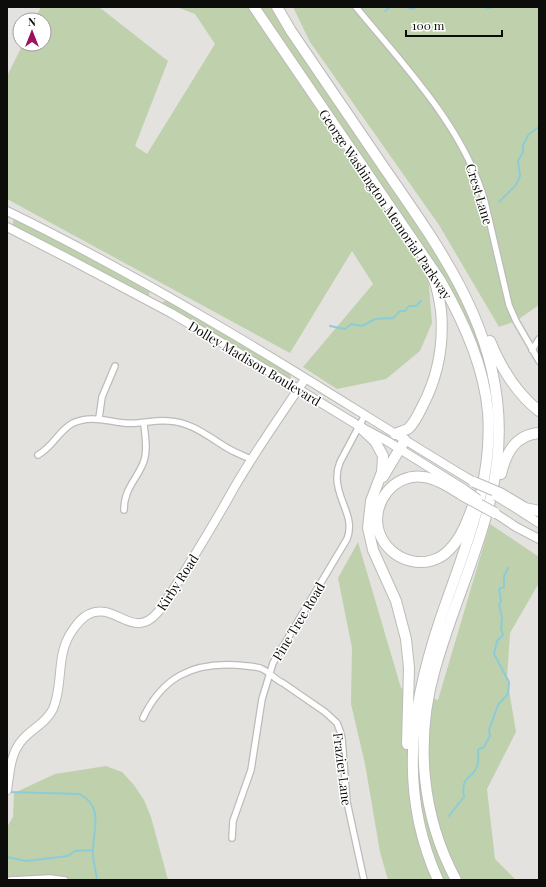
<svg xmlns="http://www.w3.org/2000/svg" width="546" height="887" viewBox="0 0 546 887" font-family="'Playfair Display',serif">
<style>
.green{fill:#bed1ac}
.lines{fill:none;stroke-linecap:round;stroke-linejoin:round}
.stream{stroke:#8dccd7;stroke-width:2}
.minor-casing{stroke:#bbbbb8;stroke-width:8}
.secondary-casing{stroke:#bbbbb8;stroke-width:10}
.primary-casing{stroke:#bbbbb8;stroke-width:10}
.motorway-casing{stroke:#bbbbb8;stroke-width:12}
.minor{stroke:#fff;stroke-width:5.5}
.secondary{stroke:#fff;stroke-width:8}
.primary{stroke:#fff;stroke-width:8}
.motorway{stroke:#fff;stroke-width:10}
.primary-bridge-casing{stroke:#bbbbb8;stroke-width:10;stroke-linecap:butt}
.motorway-bridge-casing{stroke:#bbbbb8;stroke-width:12;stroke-linecap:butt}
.primary-bridge{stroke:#fff;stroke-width:8}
.motorway-bridge{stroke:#fff;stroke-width:10}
.labels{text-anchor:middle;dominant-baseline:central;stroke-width:3;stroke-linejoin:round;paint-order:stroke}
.street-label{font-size:13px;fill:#0c0c0b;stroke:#fff}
</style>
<rect width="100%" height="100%" fill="#e3e2df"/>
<path class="green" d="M 41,7 L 99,7 L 168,61 L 135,146 L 147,154 L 215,44 L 195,14 L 177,7 L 251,7 L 328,127 L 428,275 L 432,323 L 420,351 L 386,379 L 337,389 L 303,367 L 373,284 L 352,251 L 290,353 L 7,199 L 7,76 L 23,44 L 44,44 L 44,20 L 34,20 Z
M 258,7 L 272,7 L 438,253 L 466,306 L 485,355 L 493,393 L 489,394 L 473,340 Z
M 293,7 L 539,7 L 539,305 L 516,321 L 499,327 L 439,225 L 310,42 Z
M 14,219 L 16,219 L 150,290 L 149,296 L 146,297 L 12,226 Z
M 164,301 L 168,301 L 202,320 L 284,370 L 290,374 L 291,379 L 289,380 L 162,304 Z
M 490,524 L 539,557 L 539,583 L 510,633 L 507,678 L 516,732 L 487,789 L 495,859 L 516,880 L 388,880 L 380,852 L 365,764 L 351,704 L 352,648 L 338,578 L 358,542 L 401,688 L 438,700 Z
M 106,766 L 122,772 L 134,785 L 144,800 L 151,817 L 168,880 L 7,880 L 7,827 L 13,817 L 14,793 L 55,774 Z"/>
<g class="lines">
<path class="stream" d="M 408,7 L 411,9 L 417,7
M 486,7 L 488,8 L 494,7
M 385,11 L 390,7
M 499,202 L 516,185 L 520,176 L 518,161 L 523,152 L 523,145 L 529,134 L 539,127
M 330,326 L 345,329 L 351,324 L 362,326 L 375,319 L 393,318 L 400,311 L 405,311 L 409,306 L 416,306 L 421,301
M 8,792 L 80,794 C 103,807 94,828 93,849 C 92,859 96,870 97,880
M 449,816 L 464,797 C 460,773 475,780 478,763 C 479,759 478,754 478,750 L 484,747 L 490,736 L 489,730 L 498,705 L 508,694 L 509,682 L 494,654 L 497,641 L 503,635 L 501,629 L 502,617 L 499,605 L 501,601 L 499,589 L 504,587 L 504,576 L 508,568
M 7,857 L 26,861 L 68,856 L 75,851 L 93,850"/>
<defs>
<path id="minor" d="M 356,7 C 404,66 464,127 485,202 L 509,305 L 516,321 L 539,361
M 532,350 L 539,339
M 99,418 L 102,397 L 115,366
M 38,455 C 54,446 58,431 73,423 C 91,415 106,421 124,423 C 140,425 154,419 169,421 C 192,422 210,438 229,449 C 236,453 244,456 251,459
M 124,510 C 124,488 137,480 144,461 C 148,449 145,436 144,424
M 143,718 C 162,678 192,662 236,665 C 244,666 253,666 260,668 C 269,671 275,680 283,683 L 325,712 L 337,723 L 340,731 L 342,739 L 347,802 L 364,880
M 232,838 L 233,821 L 251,770 L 262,699 L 273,663 L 347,539 C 356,517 336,499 337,477 C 337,472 338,467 340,462 L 365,415
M 10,880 L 50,878 L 65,880"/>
<path id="secondary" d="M 7,790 C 10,772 10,753 23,739 C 33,728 46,723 53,709 C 64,684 55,656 72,631 C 77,624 82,617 89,614 C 115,601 133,642 158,612 C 168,600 175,586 183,574 C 201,545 218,517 234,488 C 256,450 281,415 305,379"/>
<path id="primary" d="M 7,211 C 81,247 153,287 224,329 C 308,378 390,432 474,482
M 7,227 L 73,261 L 171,313 L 229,347 L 359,426 L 387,441 L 464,489
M 509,504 L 539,523
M 495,513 L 516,527 L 539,539"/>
<path id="motorway" d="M 254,7 L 440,280 C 463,320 484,365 488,412 C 493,478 469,538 447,600 C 413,694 395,785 438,880
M 277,7 L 291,31 C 322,77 354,123 385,169 C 434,240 487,312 497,400 C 509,498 460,578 435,669 C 415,739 421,815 456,880
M 490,341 C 501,368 516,393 539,411
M 359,426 L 375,441 L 383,456 L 382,472 L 371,501 L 368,528 L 373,550 L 396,601 L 406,639 L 409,668 L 407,744
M 395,434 C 399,432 405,431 409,428 C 415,422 419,413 423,405 C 439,374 444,344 441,310 C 439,299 438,288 433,278
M 501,474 C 506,453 515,435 539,433
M 383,477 L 405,440
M 462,495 C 451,488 438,479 424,477 C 394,472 370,504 379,532 C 389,562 429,573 450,549 C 462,537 468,519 474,503
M 510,499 L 525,508 L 539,511"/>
</defs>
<use href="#minor" class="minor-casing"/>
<use href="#secondary" class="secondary-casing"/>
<use href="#primary" class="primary-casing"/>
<use href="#motorway" class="motorway-casing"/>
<use href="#minor" class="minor"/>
<use href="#secondary" class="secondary"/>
<use href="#primary" class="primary"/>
<use href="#motorway" class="motorway"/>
<defs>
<path id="primary-bridge" d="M 464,489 L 478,499
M 496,496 L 509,504"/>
<path id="motorway-bridge" d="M 474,482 L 500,493 L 510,499
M 462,495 L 495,513"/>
</defs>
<use href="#primary-bridge" class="primary-bridge-casing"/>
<use href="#motorway-bridge" class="motorway-bridge-casing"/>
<use href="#primary-bridge" class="primary-bridge"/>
<use href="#motorway-bridge" class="motorway-bridge"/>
</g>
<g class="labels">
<g class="street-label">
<text transform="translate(480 194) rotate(73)">Crest Lane</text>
<text transform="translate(386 204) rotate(56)">George Washington Memorial Parkway</text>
<text transform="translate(255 363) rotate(31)">Dolley Madison Boulevard</text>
<text transform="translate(177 582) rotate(-57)">Kirby Road</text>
<text transform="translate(298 621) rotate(-59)">Pine Tree Road</text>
<text transform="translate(343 769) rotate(83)">Frazier Lane</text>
</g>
</g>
<rect width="546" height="887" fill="none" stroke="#0c0c0b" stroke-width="16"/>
<g transform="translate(32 32)"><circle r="19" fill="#ffffff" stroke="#9e9e9d"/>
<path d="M0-3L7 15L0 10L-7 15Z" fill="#9d1260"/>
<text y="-6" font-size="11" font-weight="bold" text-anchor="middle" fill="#0c0c0b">N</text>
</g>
<path d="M406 30v6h96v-6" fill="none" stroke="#0c0c0b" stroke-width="2"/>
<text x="412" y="30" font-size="12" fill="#0c0c0b" stroke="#ffffff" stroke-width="3" paint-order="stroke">100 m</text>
</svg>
